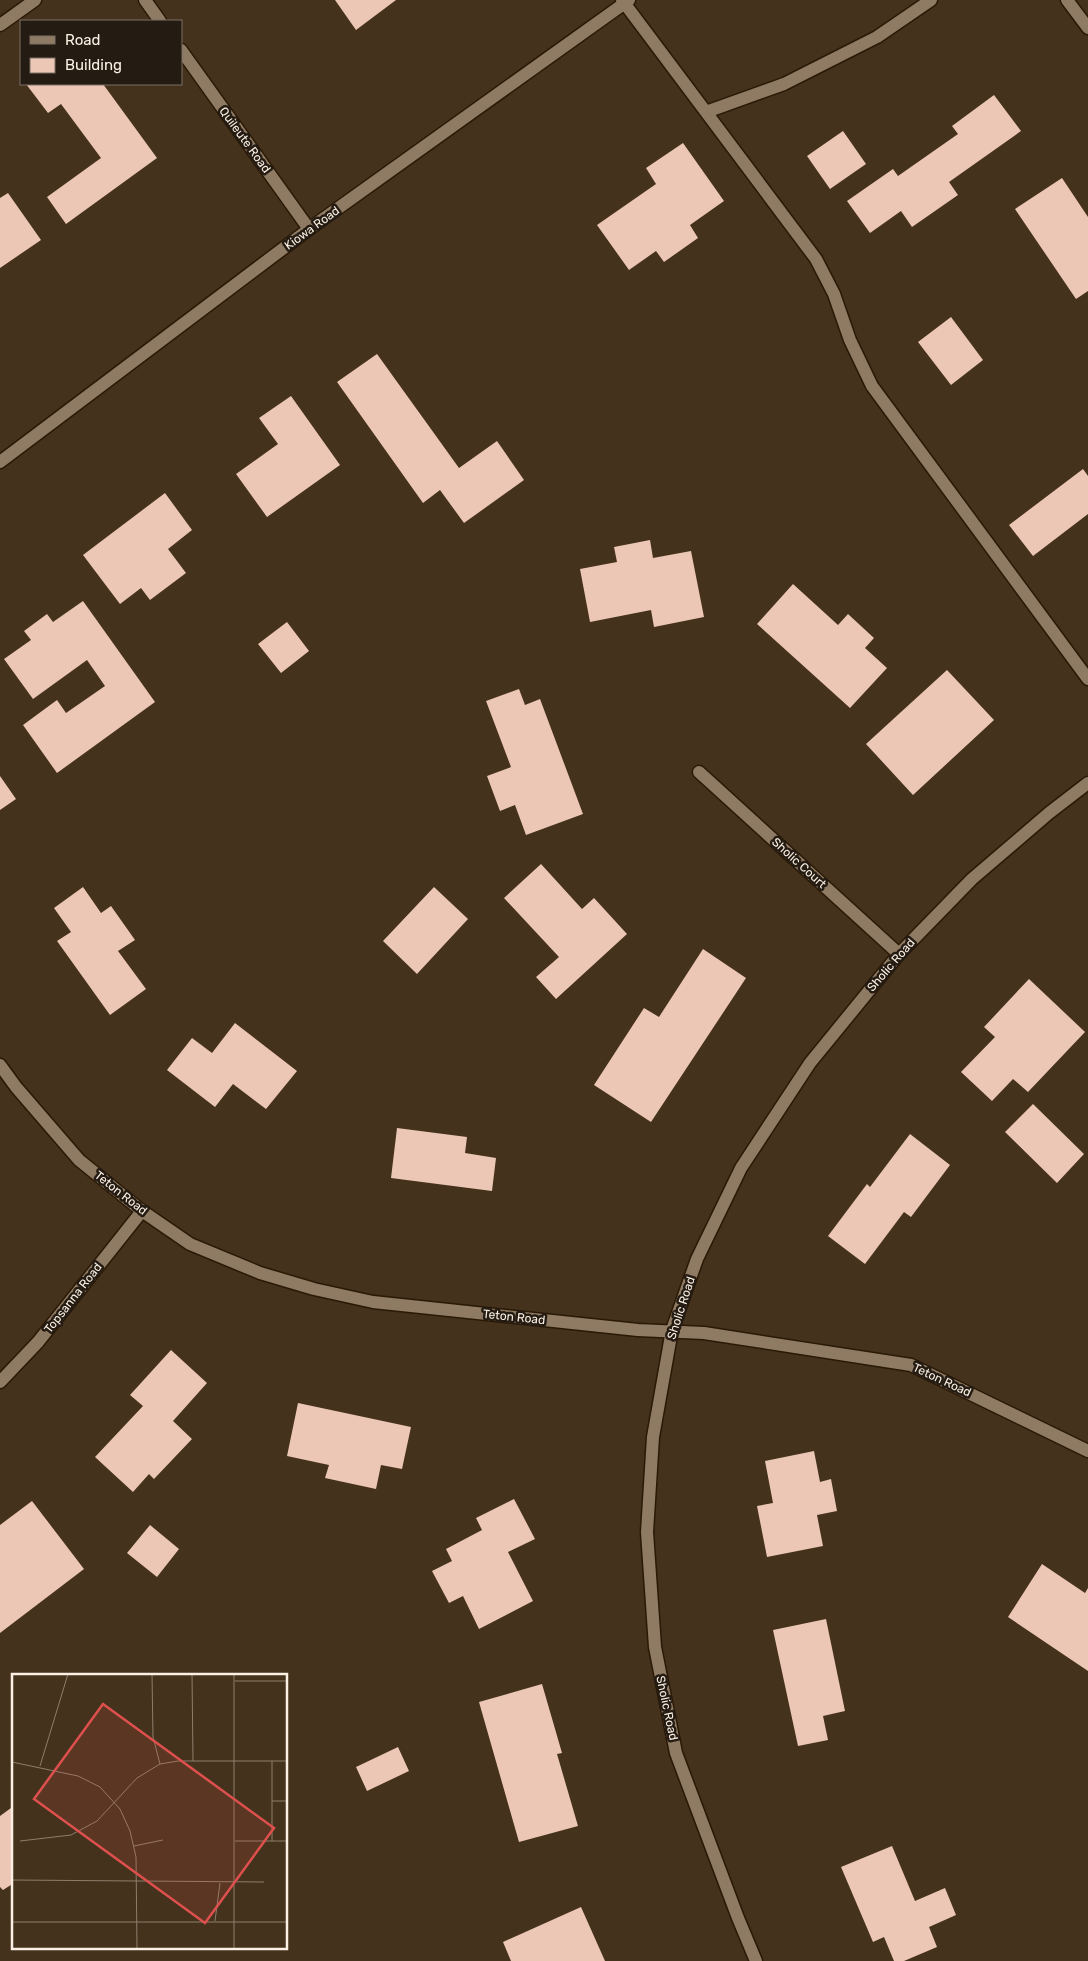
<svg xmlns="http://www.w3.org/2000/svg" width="1088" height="1961" viewBox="0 0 1088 1961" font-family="Rubik,sans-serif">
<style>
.building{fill:#edc7b6}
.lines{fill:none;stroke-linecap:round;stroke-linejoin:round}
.minor-casing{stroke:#2a1905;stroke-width:15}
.minor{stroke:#8f7a63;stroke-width:12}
.labels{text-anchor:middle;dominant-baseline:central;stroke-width:5;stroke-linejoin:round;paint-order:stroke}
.street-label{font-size:12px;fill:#fbf0e3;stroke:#241b12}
.inset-road{fill:none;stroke:#8d7e6c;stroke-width:1}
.view{fill:#dd504d;fill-opacity:0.15;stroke:#dd504d;stroke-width:2.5}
.inset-edge{fill:none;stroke:#fbf0e3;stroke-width:2.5}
</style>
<rect width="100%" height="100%" fill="#44321d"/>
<path class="building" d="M 335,0 L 396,0 L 356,30 Z
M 26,84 L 103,84 L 157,158 L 66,224 L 47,197 L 101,158 L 61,104 L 48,113 Z
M 994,95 L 1021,131 L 949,182 L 958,195 L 912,227 L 901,211 L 870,233 L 847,201 L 893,169 L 898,176 L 958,134 L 952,126 Z
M 843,131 L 866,164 L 830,189 L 807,156 Z
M 683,143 L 724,201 L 690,225 L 698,238 L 664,262 L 656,251 L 629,270 L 597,225 L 656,184 L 646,168 Z
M 1062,178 L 1088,217 L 1088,291 L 1076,299 L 1015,209 Z
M 8,193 L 41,240 L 0,268 L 0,198 Z
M 951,317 L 983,360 L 951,385 L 918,342 Z
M 377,354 L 459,468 L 497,441 L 524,480 L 464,523 L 440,490 L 423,503 L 337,382 Z
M 291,396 L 340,465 L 267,517 L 236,474 L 278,444 L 259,418 Z
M 1083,469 L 1088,476 L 1088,514 L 1033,556 L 1009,525 Z
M 165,493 L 192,530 L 168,549 L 186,573 L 150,600 L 141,588 L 120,604 L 83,555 Z
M 650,540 L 653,558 L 691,551 L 704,617 L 654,627 L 651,610 L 590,622 L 580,569 L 617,562 L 614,547 Z
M 793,584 L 838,625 L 848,614 L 874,638 L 865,648 L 887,668 L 850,708 L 757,624 Z
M 83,601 L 155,702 L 57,773 L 23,725 L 57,700 L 66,713 L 105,686 L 87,660 L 33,699 L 4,659 L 31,640 L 24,631 L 47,614 L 53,622 Z
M 287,622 L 309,651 L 281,673 L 258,644 Z
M 947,670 L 994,720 L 913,795 L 866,744 Z
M 519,689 L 525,705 L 540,699 L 583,814 L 526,835 L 515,805 L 500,811 L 487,776 L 511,767 L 486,701 Z
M 0,776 L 16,799 L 0,810 Z
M 541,864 L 582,909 L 594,898 L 627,934 L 556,999 L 536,977 L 559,957 L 504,898 Z
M 83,887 L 101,913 L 111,906 L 135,940 L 118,951 L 146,989 L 110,1015 L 57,941 L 71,932 L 54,908 Z
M 434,887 L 468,919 L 417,974 L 383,941 Z
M 703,949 L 746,978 L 651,1122 L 594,1085 L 644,1008 L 659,1017 Z
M 1029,979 L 1085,1032 L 1028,1092 L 1013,1079 L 992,1101 L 961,1072 L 995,1037 L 984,1027 Z
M 235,1023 L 297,1071 L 266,1109 L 233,1084 L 215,1107 L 167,1070 L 192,1038 L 212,1053 Z
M 1033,1104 L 1084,1154 L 1057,1183 L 1005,1132 Z
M 397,1128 L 467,1137 L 465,1153 L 496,1158 L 492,1191 L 391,1178 Z
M 910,1134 L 950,1165 L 911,1217 L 904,1212 L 865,1264 L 828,1236 L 867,1184 L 870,1187 Z
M 171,1350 L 207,1383 L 173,1421 L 192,1439 L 154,1479 L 149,1474 L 133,1492 L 95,1457 L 143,1406 L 130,1395 Z
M 298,1403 L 411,1427 L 402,1469 L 381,1465 L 376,1489 L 325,1478 L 329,1465 L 287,1456 Z
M 814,1451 L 820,1482 L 831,1479 L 837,1511 L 817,1515 L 823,1546 L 767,1557 L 757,1506 L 773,1503 L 765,1461 Z
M 514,1499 L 535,1539 L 508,1552 L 533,1601 L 479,1629 L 463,1596 L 449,1603 L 432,1571 L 452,1561 L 446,1549 L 482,1530 L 476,1518 Z
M 32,1501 L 84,1569 L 0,1633 L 0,1525 Z
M 150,1525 L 179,1549 L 157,1577 L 127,1553 Z
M 1042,1564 L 1085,1593 L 1088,1588 L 1088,1671 L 1008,1617 Z
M 826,1619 L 845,1711 L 823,1716 L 828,1740 L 798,1746 L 773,1630 Z
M 542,1684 L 562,1753 L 557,1754 L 578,1826 L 519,1842 L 479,1702 Z
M 398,1747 L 409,1771 L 367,1791 L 356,1767 Z
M 11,1808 L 14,1812 L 14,1883 L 3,1890 L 0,1887 L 0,1816 Z
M 892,1846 L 915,1901 L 945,1888 L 956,1915 L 929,1927 L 937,1947 L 904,1961 L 894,1961 L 884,1937 L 873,1942 L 841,1867 Z
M 581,1907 L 605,1961 L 511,1961 L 503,1942 Z"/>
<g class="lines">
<defs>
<path id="minor" d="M 145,0 L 160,21
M 622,0 L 816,259 L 834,294 L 850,340 L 872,386 L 1088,679
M 1067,0 L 1088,28
M 0,25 L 35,0
M 181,50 L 309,229
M 706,112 L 784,84 L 877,37 L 931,0
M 0,462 L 309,229 L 629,0
M 699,772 L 899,954
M 0,1065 L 16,1087 L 79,1160 L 142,1211 L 190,1244 L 260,1273 L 314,1289 L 373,1302 L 638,1330 L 704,1333 L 911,1365 L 1088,1451
M 0,1382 L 38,1342 L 142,1211
M 756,1961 L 738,1918 L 676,1753 L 655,1647 L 647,1532 L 653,1437 L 672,1330 L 697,1259 L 741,1168 L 810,1063 L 899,954 L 972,879 L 1049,813 L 1088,783"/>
</defs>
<use href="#minor" class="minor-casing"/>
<use href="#minor" class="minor"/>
</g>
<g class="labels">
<g class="street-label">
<text transform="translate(245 140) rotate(54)">Quileute Road</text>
<text transform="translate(312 228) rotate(-36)">Kiowa Road</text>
<text transform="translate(799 863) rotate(42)">Sholic Court</text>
<text transform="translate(891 965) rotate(-49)">Sholic Road</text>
<text transform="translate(121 1193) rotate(38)">Teton Road</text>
<text transform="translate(73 1298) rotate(-52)">Topsanna Road</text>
<text transform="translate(681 1308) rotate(-72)">Sholic Road</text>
<text transform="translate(514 1317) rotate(6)">Teton Road</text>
<text transform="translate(942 1380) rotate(25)">Teton Road</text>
<text transform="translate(667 1708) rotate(78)">Sholic Road</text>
</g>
</g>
<g transform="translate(12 1674)">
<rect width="275" height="275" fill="#44321d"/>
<path class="inset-road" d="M 140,0 L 141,63 L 148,90M 180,0 L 181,87M 223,7 L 275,7M 260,87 L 260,127 L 275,127M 0,88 L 66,102 L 88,113 L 108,135 L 118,157 L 124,183 L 125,275M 28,92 L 56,0M 260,127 L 260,167M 8,167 L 59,161 L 85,147 L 125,104 L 148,90 L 166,87 L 275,87M 223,167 L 275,167M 122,172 L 151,166M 0,206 L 252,208M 203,247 L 208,209M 0,248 L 275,248M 222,275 L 222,0"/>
<path class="view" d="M 91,30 L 262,154 L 193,249 L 22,125 Z"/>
<rect width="275" height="275" class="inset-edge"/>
</g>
<rect x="20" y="20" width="162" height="65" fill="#241b12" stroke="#7a7066"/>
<rect x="30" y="36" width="25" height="8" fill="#8f7a63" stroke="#7a7066"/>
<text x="65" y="45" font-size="15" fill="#fbf0e3">Road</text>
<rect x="30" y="58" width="25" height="15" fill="#edc7b6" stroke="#7a7066"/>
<text x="65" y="70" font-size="15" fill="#fbf0e3">Building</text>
</svg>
